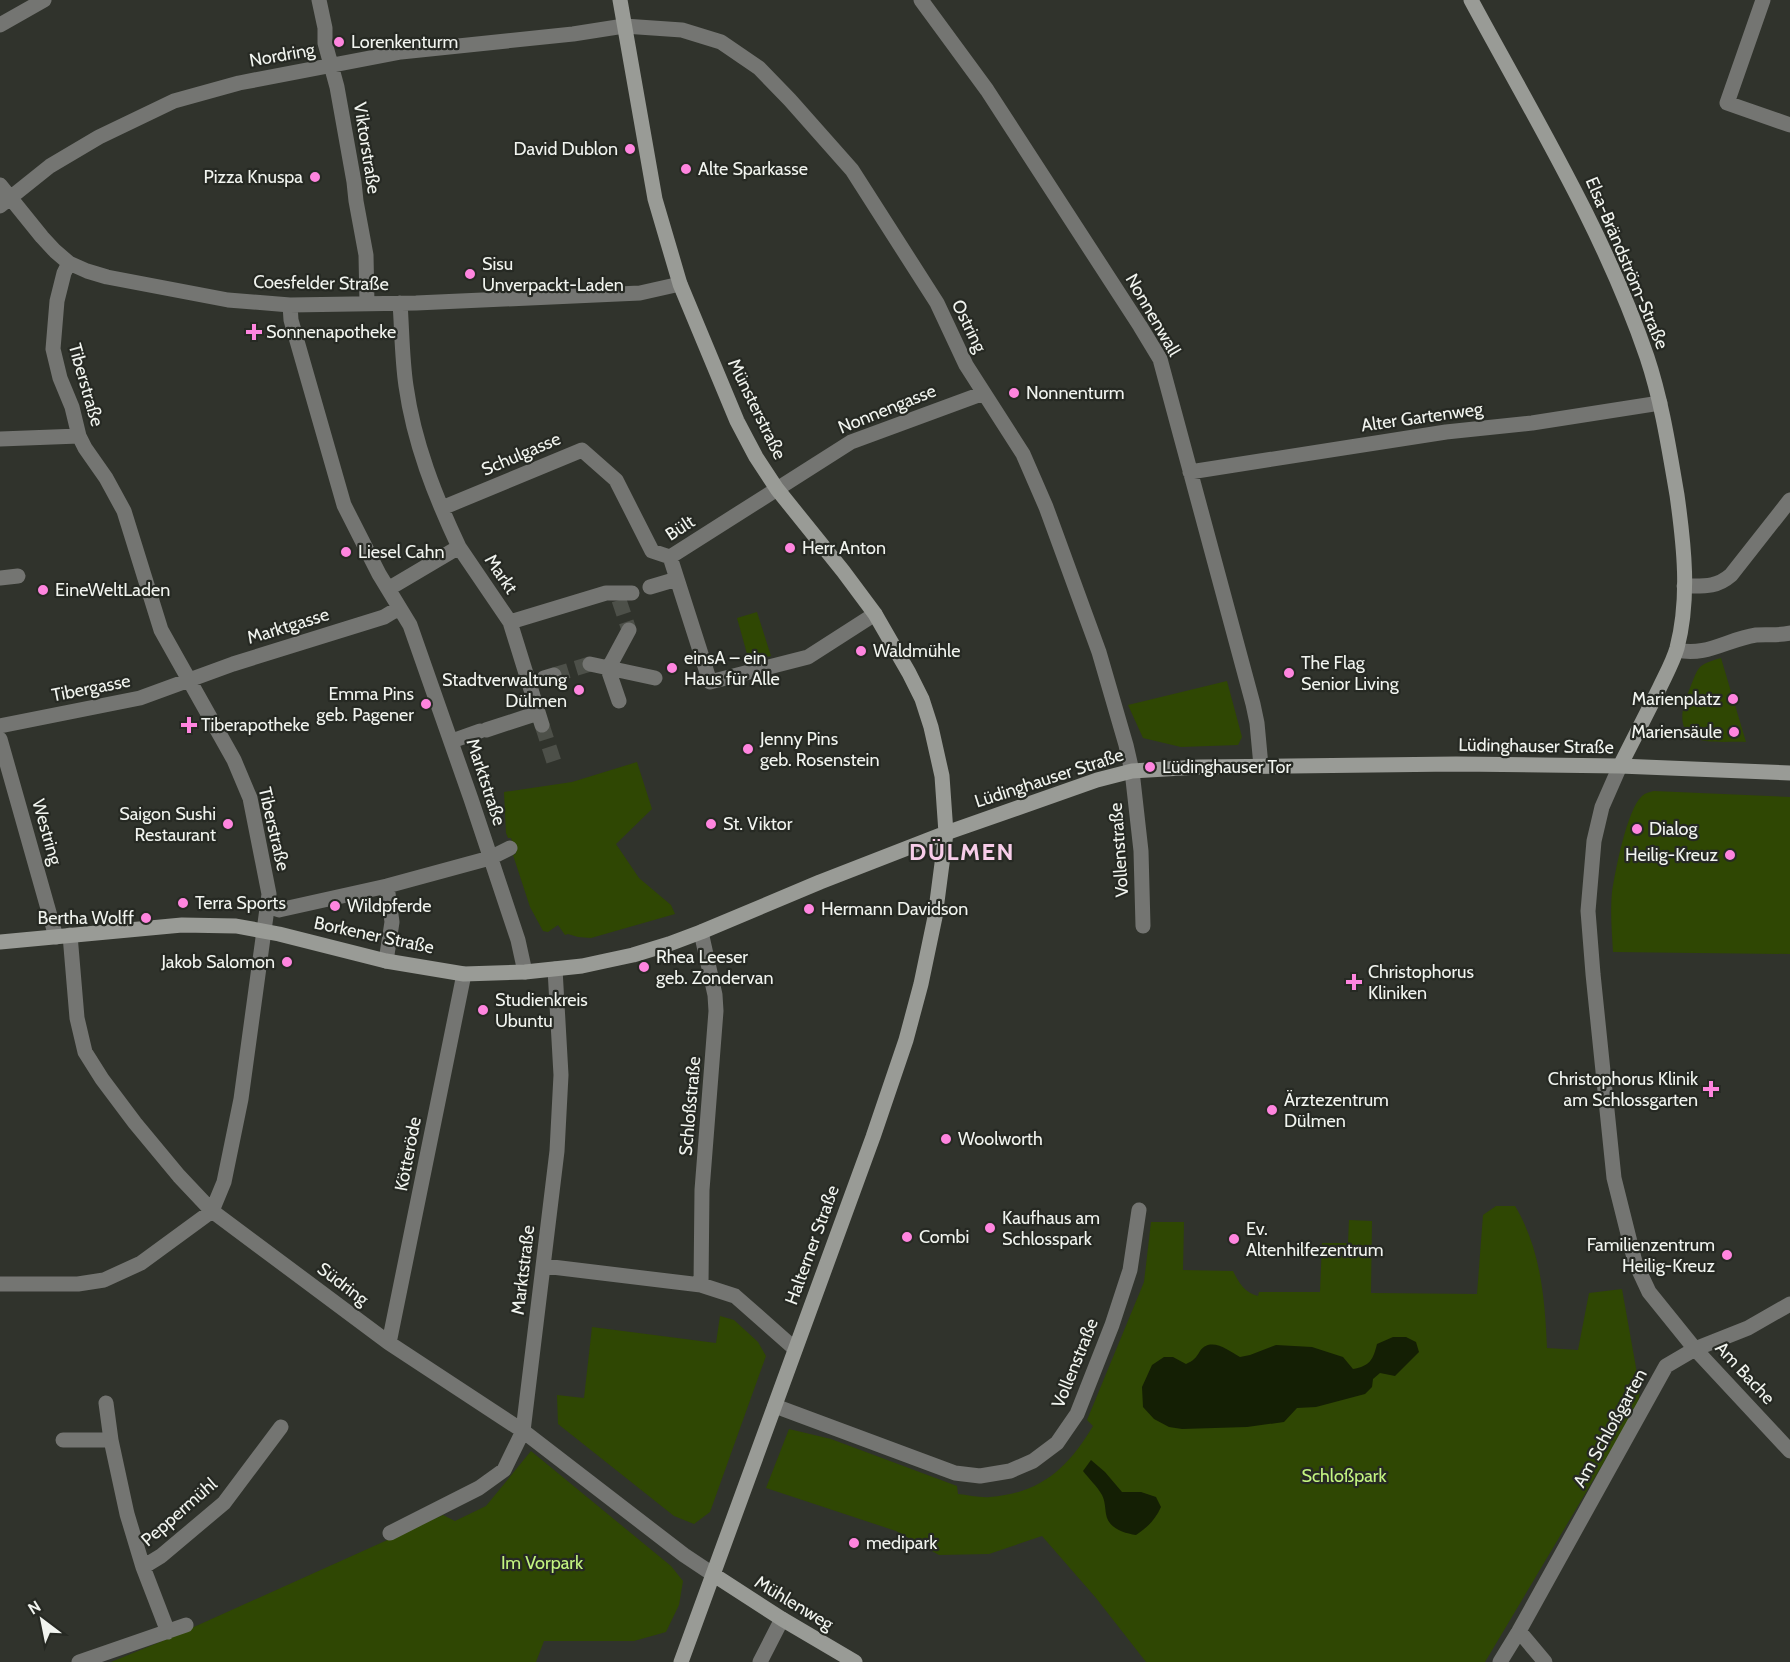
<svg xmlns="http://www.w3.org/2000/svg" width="1790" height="1662" viewBox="0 0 1790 1662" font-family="Cabin,sans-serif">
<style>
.green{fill:#2f4703}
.water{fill:#141f04}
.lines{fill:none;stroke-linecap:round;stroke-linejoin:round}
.street-tunnel{stroke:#4d5049;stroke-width:15;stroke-dasharray:15 8;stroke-linecap:butt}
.street{stroke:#747572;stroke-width:15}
.secondary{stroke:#999b96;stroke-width:15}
.poi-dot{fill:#ff85df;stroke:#262923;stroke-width:2}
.labels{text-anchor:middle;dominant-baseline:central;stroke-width:4.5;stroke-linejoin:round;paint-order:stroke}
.poi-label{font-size:18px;fill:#f1f4ef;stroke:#262923;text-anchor:start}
.street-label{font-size:18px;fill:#f1f4ef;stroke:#262923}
.park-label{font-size:18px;fill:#c3f481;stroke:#262923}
.district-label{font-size:24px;font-weight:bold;letter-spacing:1.5px;fill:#f7cde9;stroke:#262923}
</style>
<rect width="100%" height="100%" fill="#30332c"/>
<path class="green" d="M 757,612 L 771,656 L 749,661 L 737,618 Z
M 1721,658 L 1746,742 C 1732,741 1707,744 1695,738 C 1674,728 1684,703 1690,688 C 1693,681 1695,673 1700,667 C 1706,662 1714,660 1721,658 Z
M 1227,681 L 1242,737 L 1238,745 L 1181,747 L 1143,738 L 1128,705 Z
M 637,762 L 652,809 L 616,844 L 639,878 L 671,905 L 675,914 L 591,938 L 578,937 L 568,934 L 565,935 L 558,925 L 548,932 L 543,931 L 530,907 L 513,855 L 516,854 L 511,838 L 508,838 L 506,833 L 504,792 L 572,782 Z
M 1654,791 L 1790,797 L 1790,954 L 1613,952 C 1612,933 1610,912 1612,892 C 1615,872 1627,809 1642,796 C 1645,793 1650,792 1654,791 Z
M 1496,1206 L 1515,1206 C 1541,1249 1545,1300 1547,1348 L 1578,1350 L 1589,1293 L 1622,1289 L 1640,1390 L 1638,1405 L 1485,1662 L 1146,1662 L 1096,1598 L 1042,1536 L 989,1554 L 939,1555 L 896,1531 L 766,1488 L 789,1429 L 831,1439 L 957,1486 L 958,1494 C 968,1495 980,1498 990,1497 C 1041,1493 1068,1468 1093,1426 L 1087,1420 L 1144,1282 L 1151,1222 L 1184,1222 L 1183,1270 L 1233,1271 C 1239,1283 1245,1293 1258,1296 L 1259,1292 L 1320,1292 L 1322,1243 L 1348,1243 L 1349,1220 L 1372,1221 L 1371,1293 L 1477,1294 L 1483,1215 Z
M 720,1316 L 734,1320 L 758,1342 L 766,1356 L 710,1512 L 694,1524 L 674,1516 L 558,1424 L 557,1395 L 584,1398 L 592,1327 L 716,1343 Z
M 531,1451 L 671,1566 L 683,1581 L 679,1605 L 666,1632 L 634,1641 L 544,1641 L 536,1662 L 111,1662 L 165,1640 L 443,1515 L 455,1521 L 486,1506 Z"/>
<path class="water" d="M 1393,1337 L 1406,1337 L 1416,1342 L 1419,1352 L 1395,1376 L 1380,1373 L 1373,1379 L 1372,1387 L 1365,1394 L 1316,1407 L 1297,1408 L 1284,1422 L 1247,1427 L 1182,1429 L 1169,1427 L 1154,1419 L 1143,1407 L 1142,1387 L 1152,1365 L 1164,1357 L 1173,1357 L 1186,1364 C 1193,1361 1196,1358 1200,1351 C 1211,1336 1229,1351 1240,1357 L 1250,1355 L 1276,1345 L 1312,1347 L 1343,1357 L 1353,1369 C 1370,1366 1373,1360 1377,1344 Z
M 1091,1460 L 1105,1472 L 1122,1492 L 1141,1492 L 1156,1497 L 1161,1507 C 1155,1520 1148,1527 1136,1535 C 1123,1533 1108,1528 1106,1514 C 1105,1507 1105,1501 1102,1495 C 1097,1486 1089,1479 1083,1471 Z"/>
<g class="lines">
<path class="street-tunnel" d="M 619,600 L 629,630
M 554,675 L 590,664
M 542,725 L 554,762"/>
<path class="street" d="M 319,0 L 325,28 L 325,43 L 337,87 L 354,182 L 356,201 L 366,255 L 367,304
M 921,0 L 987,90 L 1140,326 L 1160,359 L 1253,704 L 1257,723 L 1261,766
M 1763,0 L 1727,103 L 1790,125
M 0,25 L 44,0
M 0,185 L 42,237 L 55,251 L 69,263 L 87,271 L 107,277 L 228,300 L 290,305 L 416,303 L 640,293 L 680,284
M 0,206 L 50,166 L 99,137 L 174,101 L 239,83 L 401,52 L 573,34 L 624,26 L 682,30 L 721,42 L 759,68 L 790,100 L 852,170 L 937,303 L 966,365 L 1023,454 L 1046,507 L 1099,652 L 1126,745 L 1132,771 L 1141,851 L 1143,926
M 290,305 L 291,320 L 344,505 L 379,574 L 410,625 L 471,799 L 518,940 L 525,972
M 0,439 L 79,436
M 1190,472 L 1446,432 L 1532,423 L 1660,403
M 442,508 L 582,450 L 616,480 L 652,551 L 670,557
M 459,547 L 510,622 L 542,725
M 670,557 L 851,442 L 984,393
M 670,557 L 710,682 L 808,657 L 875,614
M 0,578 L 18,576
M 1684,586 C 1703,586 1716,588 1731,575 L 1790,500
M 650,587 L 677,579
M 388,589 L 459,547 C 435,496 414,443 406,386 C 402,359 402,331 400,303
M 510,622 L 606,593 L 632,593
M 1677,650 C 1706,657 1728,639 1756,635 C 1768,634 1778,636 1790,633
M 590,664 L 655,678
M 544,678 L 554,675
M 619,701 L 608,669 L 629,630
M 0,726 L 140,698 L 233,664 L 384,617 L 399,608
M 486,730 L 538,713
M 0,739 L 56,937
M 452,741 L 480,731
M 1620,766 L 1602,807 L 1594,841 L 1588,911 L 1593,974 L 1614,1178 L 1635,1262 L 1649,1292 L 1695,1349 L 1790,1451
M 267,906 L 279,910 L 387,886 L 490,858 L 510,848
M 70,935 L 77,1018 L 85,1052 L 102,1079 L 135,1123 L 179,1176 L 212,1211 L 389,1343 L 523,1431 L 684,1555 L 714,1575
M 386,961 L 392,922 L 387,886
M 544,1266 L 701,1285 L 735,1296 L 795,1349
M 0,1284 L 78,1284 L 104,1280 L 141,1263 L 212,1211 L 224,1182 L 241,1099 L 269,894 L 250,798 L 234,760 L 161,630 L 124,511 L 106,478 L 85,448 L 79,436 L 72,407 L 60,378 L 53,349 L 57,301 L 64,273 L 69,263
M 701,1285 L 702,1190 L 716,1011 L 715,995 L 701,932
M 389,1343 L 464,974
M 106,1403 L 111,1440 L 127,1514 L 143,1567 L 168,1632
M 775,1406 L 955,1473 L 980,1476 L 1010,1471 L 1033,1461 L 1057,1443 L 1077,1414 L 1112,1325 L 1130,1270 L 1139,1210
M 63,1440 L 111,1440
M 390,1533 L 479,1488 L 504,1470 L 523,1431 L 557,1151 L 561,1075 L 555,969
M 143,1567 L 161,1556 L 224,1503 L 281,1427
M 1519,1631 L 1545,1662
M 79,1662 L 186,1625
M 760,1662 L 782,1619
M 1500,1662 L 1519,1631 L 1666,1366 L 1695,1349 L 1748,1328 L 1790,1304"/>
<path class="secondary" d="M 620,0 L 655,199 L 680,284 L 737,421 L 756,457 L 777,489 L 843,571 L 875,614 L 909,673 L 922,699 L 931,727 L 942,776 L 946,833 L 935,917 L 921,984 L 906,1040 L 873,1137 L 681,1662
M 1471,0 C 1534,117 1604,231 1647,357 C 1662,402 1669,449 1677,495 C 1684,545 1690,598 1677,648 C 1673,662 1665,676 1659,689 C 1646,715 1633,740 1620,766
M 0,942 L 182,925 L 236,926 L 279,934 L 386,961 L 464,974 L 525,972 L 582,966 L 605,961 L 633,955 L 669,944 L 701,932 L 820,882 L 946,833 L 1097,780 L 1132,771 L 1199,767 L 1456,764 L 1620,766 L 1790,773
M 714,1575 L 782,1619 L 855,1662"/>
</g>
<g class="poi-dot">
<circle cx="339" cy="42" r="6"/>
<circle cx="630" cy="149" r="6"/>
<circle cx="686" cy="169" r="6"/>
<circle cx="315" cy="177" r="6"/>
<circle cx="470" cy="274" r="6"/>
<path d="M251 323h6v6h6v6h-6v6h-6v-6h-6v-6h6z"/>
<circle cx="1014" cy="393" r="6"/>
<circle cx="790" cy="548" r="6"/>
<circle cx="346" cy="552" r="6"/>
<circle cx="43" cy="590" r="6"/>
<circle cx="861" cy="651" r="6"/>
<circle cx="672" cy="668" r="6"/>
<circle cx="1289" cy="673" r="6"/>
<circle cx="579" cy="690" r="6"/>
<circle cx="1733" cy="699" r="6"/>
<circle cx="426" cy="704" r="6"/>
<path d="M186 716h6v6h6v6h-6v6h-6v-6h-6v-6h6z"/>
<circle cx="1734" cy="732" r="6"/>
<circle cx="748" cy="749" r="6"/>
<circle cx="1150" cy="767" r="6"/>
<circle cx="228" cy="824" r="6"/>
<circle cx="711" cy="824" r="6"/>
<circle cx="1637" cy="829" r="6"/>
<circle cx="1730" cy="855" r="6"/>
<circle cx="183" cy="903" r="6"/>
<circle cx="335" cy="906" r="6"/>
<circle cx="809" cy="909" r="6"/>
<circle cx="146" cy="918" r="6"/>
<circle cx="287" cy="962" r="6"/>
<circle cx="644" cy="967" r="6"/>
<path d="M1351 973h6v6h6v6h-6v6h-6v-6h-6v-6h6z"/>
<circle cx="483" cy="1010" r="6"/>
<path d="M1708 1080h6v6h6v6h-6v6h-6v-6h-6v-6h6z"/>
<circle cx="1272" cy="1110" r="6"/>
<circle cx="946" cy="1139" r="6"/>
<circle cx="990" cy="1228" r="6"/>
<circle cx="907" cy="1237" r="6"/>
<circle cx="1234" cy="1239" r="6"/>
<circle cx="1727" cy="1255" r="6"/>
<circle cx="854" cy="1543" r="6"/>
</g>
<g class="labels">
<g class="poi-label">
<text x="351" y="42">Lorenkenturm</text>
<text x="618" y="149" text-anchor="end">David Dublon</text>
<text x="698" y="169">Alte Sparkasse</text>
<text x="303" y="177" text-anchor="end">Pizza Knuspa</text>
<text x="482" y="264">Sisu<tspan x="482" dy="21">Unverpackt-Laden</tspan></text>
<text x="266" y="332">Sonnenapotheke</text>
<text x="1026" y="393">Nonnenturm</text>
<text x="802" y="548">Herr Anton</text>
<text x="358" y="552">Liesel Cahn</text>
<text x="55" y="590">EineWeltLaden</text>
<text x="873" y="651">Waldmühle</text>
<text x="684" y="658">einsA – ein<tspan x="684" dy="21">Haus für Alle</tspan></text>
<text x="1301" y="663">The Flag<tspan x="1301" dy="21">Senior Living</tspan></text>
<text x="567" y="680" text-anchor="end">Stadtverwaltung<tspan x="567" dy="21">Dülmen</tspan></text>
<text x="414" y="694" text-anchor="end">Emma Pins<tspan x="414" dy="21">geb. Pagener</tspan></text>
<text x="1721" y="699" text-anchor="end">Marienplatz</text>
<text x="201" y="725">Tiberapotheke</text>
<text x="1722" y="732" text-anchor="end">Mariensäule</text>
<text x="760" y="739">Jenny Pins<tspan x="760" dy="21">geb. Rosenstein</tspan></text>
<text x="1162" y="767">Lüdinghauser Tor</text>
<text x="216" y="814" text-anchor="end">Saigon Sushi<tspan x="216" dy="21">Restaurant</tspan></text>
<text x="723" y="824">St. Viktor</text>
<text x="1649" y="829">Dialog</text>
<text x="1718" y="855" text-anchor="end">Heilig-Kreuz</text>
<text x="195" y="903">Terra Sports</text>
<text x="347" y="906">Wildpferde</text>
<text x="821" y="909">Hermann Davidson</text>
<text x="134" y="918" text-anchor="end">Bertha Wolff</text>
<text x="656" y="957">Rhea Leeser<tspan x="656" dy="21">geb. Zondervan</tspan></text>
<text x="275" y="962" text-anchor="end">Jakob Salomon</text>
<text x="1368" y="972">Christophorus<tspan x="1368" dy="21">Kliniken</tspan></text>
<text x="495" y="1000">Studienkreis<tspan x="495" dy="21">Ubuntu</tspan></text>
<text x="1698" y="1079" text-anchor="end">Christophorus Klinik<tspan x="1698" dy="21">am Schlossgarten</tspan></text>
<text x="1284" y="1100">Ärztezentrum<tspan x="1284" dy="21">Dülmen</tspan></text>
<text x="958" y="1139">Woolworth</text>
<text x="1002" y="1218">Kaufhaus am<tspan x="1002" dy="21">Schlosspark</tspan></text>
<text x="1246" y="1229">Ev.<tspan x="1246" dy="21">Altenhilfezentrum</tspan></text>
<text x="919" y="1237">Combi</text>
<text x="1715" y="1245" text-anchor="end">Familienzentrum<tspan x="1715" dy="21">Heilig-Kreuz</tspan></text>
<text x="866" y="1543">medipark</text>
</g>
<g class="street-label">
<text transform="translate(282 55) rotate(-10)">Nordring</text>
<text transform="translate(367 148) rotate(81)">Viktorstraße</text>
<text transform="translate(1627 263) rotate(67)">Elsa-Brändström-Straße</text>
<text transform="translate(321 283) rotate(1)">Coesfelder Straße</text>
<text transform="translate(1153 315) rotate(60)">Nonnenwall</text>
<text transform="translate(969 326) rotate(64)">Ostring</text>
<text transform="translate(86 385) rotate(74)">Tiberstraße</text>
<text transform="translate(757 409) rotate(64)">Münsterstraße</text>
<text transform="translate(887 409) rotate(-22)">Nonnengasse</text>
<text transform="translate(1422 417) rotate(-8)">Alter Gartenweg</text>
<text transform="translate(521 454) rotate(-23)">Schulgasse</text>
<text transform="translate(680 528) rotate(-33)">Bült</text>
<text transform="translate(501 574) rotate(56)">Markt</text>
<text transform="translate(288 626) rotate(-17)">Marktgasse</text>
<text transform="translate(91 688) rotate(-11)">Tibergasse</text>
<text transform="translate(1536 746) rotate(1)">Lüdinghauser Straße</text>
<text transform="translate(1049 778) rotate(-18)">Lüdinghauser Straße</text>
<text transform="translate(486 782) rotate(72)">Marktstraße</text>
<text transform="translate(274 829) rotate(77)">Tiberstraße</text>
<text transform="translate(47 832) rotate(74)">Westring</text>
<text transform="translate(1119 850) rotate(-94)">Vollenstraße</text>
<text transform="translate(374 935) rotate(12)">Borkener Straße</text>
<text transform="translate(690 1106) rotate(-85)">Schloßstraße</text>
<text transform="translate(408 1154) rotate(-79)">Kötteröde</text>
<text transform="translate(812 1245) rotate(-70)">Halterner Straße</text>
<text transform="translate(523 1270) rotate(-83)">Marktstraße</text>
<text transform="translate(343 1284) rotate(37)">Südring</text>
<text transform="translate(1075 1363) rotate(-68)">Vollenstraße</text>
<text transform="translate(1745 1373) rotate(47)">Am Bache</text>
<text transform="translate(1610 1428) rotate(-61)">Am Schloßgarten</text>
<text transform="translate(179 1512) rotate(-41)">Peppermühl</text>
<text transform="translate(794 1603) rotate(31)">Mühlenweg</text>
</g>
<g class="park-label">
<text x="1344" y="1476">Schloßpark</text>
<text x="542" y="1563">Im Vorpark</text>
</g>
<g class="district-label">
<text x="962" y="851">DÜLMEN</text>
</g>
</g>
<g transform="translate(42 1620) rotate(328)" stroke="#262923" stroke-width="4.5" paint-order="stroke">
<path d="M0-4.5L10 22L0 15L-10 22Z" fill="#f1f4ef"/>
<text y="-9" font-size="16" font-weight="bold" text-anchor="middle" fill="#f1f4ef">N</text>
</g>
</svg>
